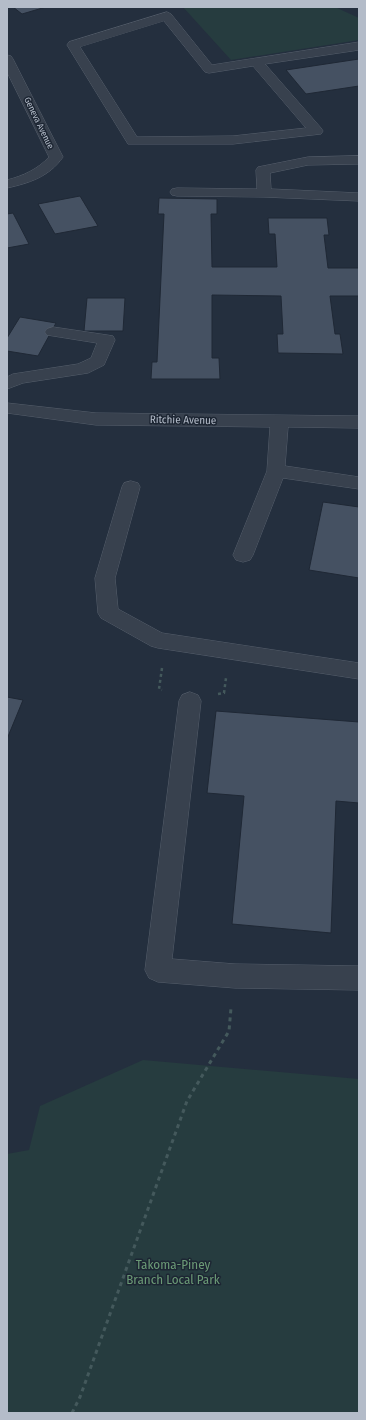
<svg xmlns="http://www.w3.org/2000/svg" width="366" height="1420" viewBox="0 0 366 1420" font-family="'Fira Sans Condensed',sans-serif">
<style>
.green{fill:#263c3f}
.building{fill:#455162;stroke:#1f2835}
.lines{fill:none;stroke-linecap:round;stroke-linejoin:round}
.minor-casing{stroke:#565f6c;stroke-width:1}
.path-far1{stroke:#44595c;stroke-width:2.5;stroke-dasharray:3 3;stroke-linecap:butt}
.path{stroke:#44595c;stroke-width:3;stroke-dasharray:4 4;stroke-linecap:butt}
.minor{fill:#38414e;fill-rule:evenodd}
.labels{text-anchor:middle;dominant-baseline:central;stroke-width:3;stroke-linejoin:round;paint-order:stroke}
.far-street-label{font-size:9px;fill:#b4bcc9;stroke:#1d2633}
.street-label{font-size:11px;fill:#b4bcc9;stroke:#1d2633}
.near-park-label{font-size:13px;fill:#6b9a76;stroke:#1d2633}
</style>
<rect width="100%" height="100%" fill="#242f3e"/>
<path class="green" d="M 183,7 L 335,7 L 359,18 L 359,40 L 231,60 Z
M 143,1060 L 359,1079 L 359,1413 L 7,1413 L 7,1154 L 29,1150 L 40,1106 Z"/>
<path class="building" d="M 13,7 L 46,7 L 22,14 Z
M 359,59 L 359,86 L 306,94 L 286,70 Z
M 80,196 L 98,226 L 55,234 L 38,204 Z
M 159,198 L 217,199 L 217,214 L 211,214 L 212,267 L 277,267 L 275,234 L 269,234 L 268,218 L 327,218 L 329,235 L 324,235 L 328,268 L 359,268 L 359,296 L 330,296 L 335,334 L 340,334 L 343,354 L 278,353 L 277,334 L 283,334 L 281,296 L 212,295 L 212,358 L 219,358 L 220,379 L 151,379 L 152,362 L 157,362 L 164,214 L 158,214 Z
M 13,213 L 29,244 L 7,248 L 7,214 Z
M 87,298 L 125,298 L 123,331 L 84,331 Z
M 20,317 L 56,323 L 38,356 L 7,351 L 7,338 Z
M 323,502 L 359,507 L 359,578 L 309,570 Z
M 7,697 L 23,700 L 7,739 Z
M 216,711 L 359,722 L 359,803 L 336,801 L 331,933 L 232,924 L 244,796 L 207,793 Z"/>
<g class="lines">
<defs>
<path id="minor" d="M 167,12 L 171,14 L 212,65 L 359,42 L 359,50 L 265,64 L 321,128 L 323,131 L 321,134 L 233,144 L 128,144 L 67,45 L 69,42 ZM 164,21 L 205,72 L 209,73 L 253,66 L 306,128 L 233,136 L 137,137 L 80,47 Z
M 7,55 L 11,56 L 13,59 L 63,157 C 49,177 29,183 7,188 L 7,180 C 23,176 38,169 49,157 L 7,72 Z
M 359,156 L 359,164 L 308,165 L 270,173 L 271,189 L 359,193 L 359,201 L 264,197 L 177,196 L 172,195 L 170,192 L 172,189 L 177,188 L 257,189 L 256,170 L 258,167 L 308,157 Z
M 53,327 L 107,335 L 113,336 L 115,340 L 104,365 L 88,373 L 23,383 L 7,389 L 7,377 L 13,374 L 78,364 L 91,358 L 97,343 L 47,335 L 45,332 L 47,329 Z
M 7,403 L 96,413 L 359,416 L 359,428 L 288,427 L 285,466 L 359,477 L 359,489 L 283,478 L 253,555 L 250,560 L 243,562 L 236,560 L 233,555 L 267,471 L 270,427 L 96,425 L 7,413 Z
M 131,481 L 138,483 L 140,487 L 115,578 L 118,609 L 162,633 L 359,663 L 359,679 L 158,648 L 151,646 L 101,618 L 98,613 L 95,578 L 122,487 L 124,483 Z
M 190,692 L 198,695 L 201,701 L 172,959 L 235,964 L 359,966 L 359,990 L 235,988 L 158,982 L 149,978 L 145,970 L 179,701 L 182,695 Z"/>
</defs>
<use href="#minor" class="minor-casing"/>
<path class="path-far1" d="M 162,668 L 159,689 L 162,690
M 218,694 L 224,693 L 226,678"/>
<path class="path" d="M 72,1413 L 80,1397 L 187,1101 L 229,1031 L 231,1008"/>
<use href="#minor" class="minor"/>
</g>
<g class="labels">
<g class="far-street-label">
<text transform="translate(39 123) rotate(64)">Geneva Avenue</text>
</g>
<g class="street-label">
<text transform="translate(183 420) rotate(1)">Ritchie Avenue</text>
</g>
<g class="near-park-label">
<text x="173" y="1264">Takoma-Piney<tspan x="173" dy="15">Branch Local Park</tspan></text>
</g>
</g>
<rect width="366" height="1420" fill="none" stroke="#b4bcc9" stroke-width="16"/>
</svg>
